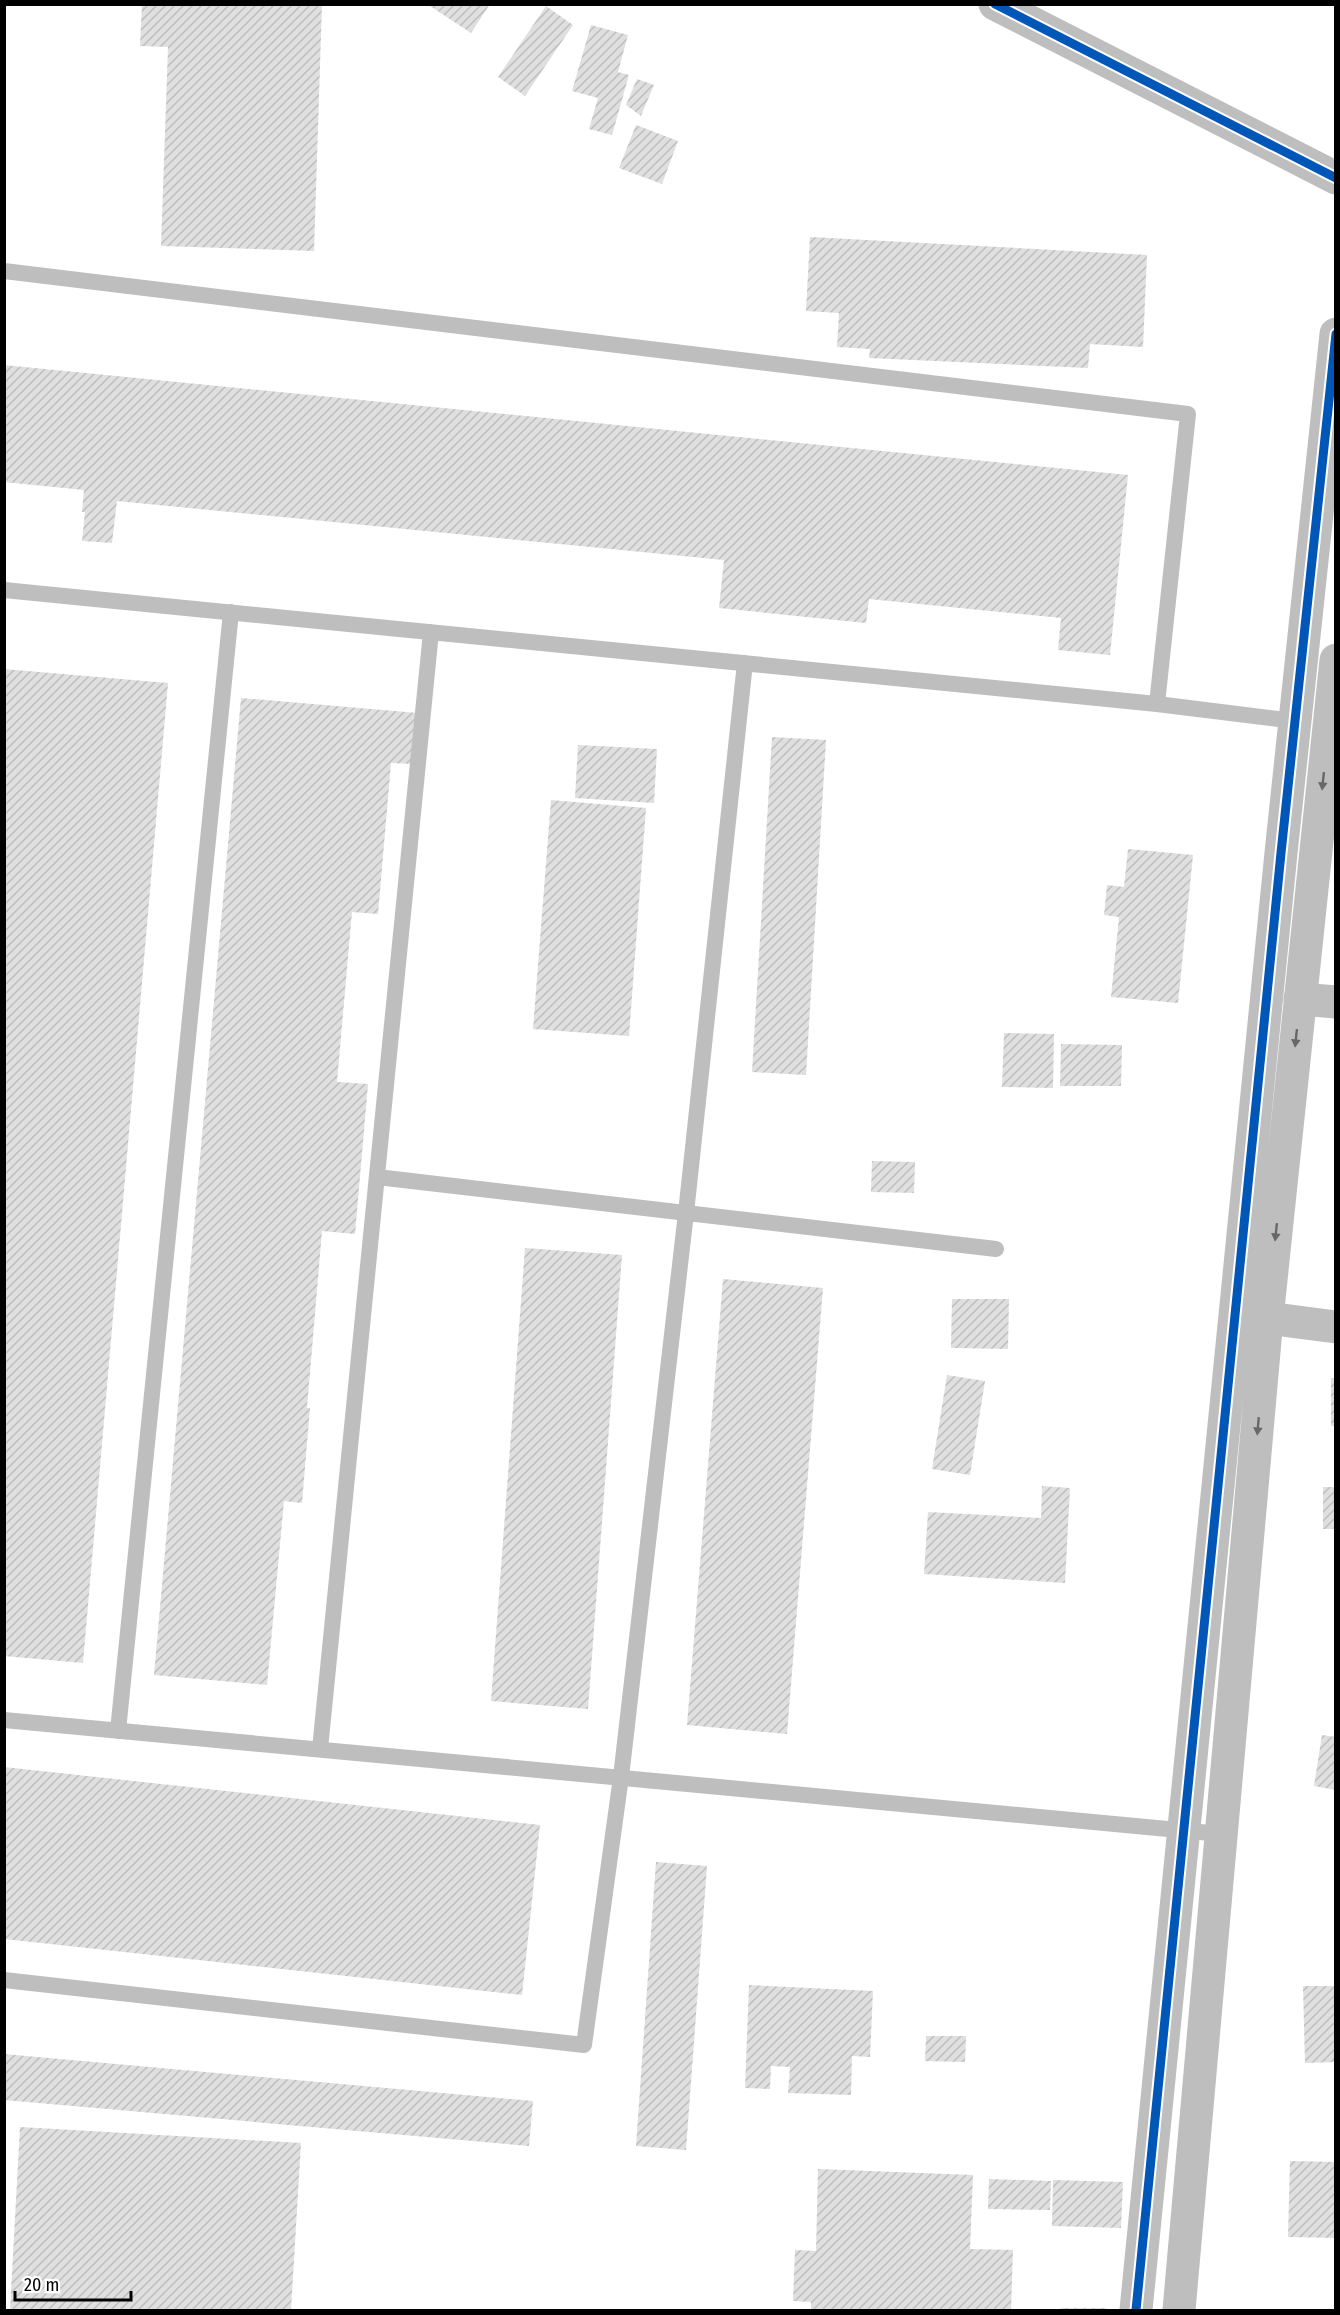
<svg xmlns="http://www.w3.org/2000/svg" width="1340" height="2315" viewBox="0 0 1340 2315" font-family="'Fira Sans Condensed',sans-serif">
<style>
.building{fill:url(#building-hatch)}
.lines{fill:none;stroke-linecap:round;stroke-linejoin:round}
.service{stroke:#bebebe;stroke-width:16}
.minor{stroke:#bebebe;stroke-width:33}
.tertiary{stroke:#bebebe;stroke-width:33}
.cycleway-casing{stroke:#fff;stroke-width:13}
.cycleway{stroke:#0057b8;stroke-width:9}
.oneway{fill:#686868}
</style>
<defs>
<pattern id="building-hatch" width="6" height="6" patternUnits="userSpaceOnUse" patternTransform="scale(1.5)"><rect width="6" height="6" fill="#dfdfdf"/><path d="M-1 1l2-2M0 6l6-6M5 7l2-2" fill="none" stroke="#bebebe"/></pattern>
</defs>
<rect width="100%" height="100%" fill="#fff"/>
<path class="building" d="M 142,4 L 322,4 L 314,251 L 161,246 L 168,47 L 140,46 Z
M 427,4 L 490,4 L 471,33 Z
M 546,6 L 573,25 L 525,96 L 498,77 Z
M 591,25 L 628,35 L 618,72 L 629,75 L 612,135 L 589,129 L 598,98 L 572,91 Z
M 637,79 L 654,85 L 641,116 L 626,105 Z
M 636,125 L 678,141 L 662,184 L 619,168 Z
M 810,237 L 1147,255 L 1143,347 L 1090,344 L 1088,368 L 869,358 L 870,349 L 837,347 L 839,313 L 806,311 Z
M 4,365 L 1128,475 L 1110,655 L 1058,650 L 1061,618 L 869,599 L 866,623 L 719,608 L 724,560 L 117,501 L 112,543 L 82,541 L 85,512 L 82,512 L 84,490 L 4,482 Z
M 4,669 L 168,683 L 83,1663 L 4,1656 Z
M 241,698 L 418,713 L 413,764 L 391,763 L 378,914 L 352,912 L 337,1082 L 368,1084 L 355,1234 L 322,1231 L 307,1408 L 310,1408 L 302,1503 L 284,1501 L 267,1685 L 154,1675 Z
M 772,737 L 826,740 L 806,1075 L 752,1072 Z
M 578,745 L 657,749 L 654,803 L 575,798 Z
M 551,800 L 646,808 L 629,1036 L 533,1029 Z
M 1128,849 L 1193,855 L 1178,1003 L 1111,997 L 1119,917 L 1104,915 L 1107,885 L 1124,887 Z
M 1004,1033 L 1054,1034 L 1053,1088 L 1002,1087 Z
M 1061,1044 L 1122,1045 L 1121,1086 L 1060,1086 Z
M 872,1161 L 915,1162 L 914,1193 L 871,1192 Z
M 525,1248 L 622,1255 L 588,1709 L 491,1701 Z
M 723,1279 L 823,1288 L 787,1734 L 687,1725 Z
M 952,1299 L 1009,1299 L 1008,1349 L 951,1348 Z
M 947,1375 L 985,1381 L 970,1475 L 932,1469 Z
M 1331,1378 L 1336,1378 L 1336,1426 L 1331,1426 Z
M 1042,1486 L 1070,1488 L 1065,1583 L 924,1574 L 928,1512 L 1041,1518 Z
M 1323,1487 L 1336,1487 L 1336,1529 L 1323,1529 Z
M 1322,1735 L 1336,1737 L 1336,1790 L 1314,1786 Z
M 4,1767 L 540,1825 L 522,1995 L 4,1939 Z
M 656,1862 L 707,1866 L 686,2150 L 636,2146 Z
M 749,1985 L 873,1991 L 870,2057 L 852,2056 L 851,2095 L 788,2093 L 790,2067 L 771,2066 L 770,2089 L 745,2088 Z
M 1303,1986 L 1336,1986 L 1336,2062 L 1305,2063 Z
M 926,2036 L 966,2036 L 965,2062 L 925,2061 Z
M 4,2054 L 533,2101 L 529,2146 L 4,2100 Z
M 20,2127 L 301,2143 L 291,2310 L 10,2310 Z
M 1290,2161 L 1336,2162 L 1336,2238 L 1288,2237 Z
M 818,2169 L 973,2175 L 970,2249 L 1013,2250 L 1011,2310 L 811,2310 L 811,2302 L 793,2301 L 795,2250 L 816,2251 Z
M 989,2179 L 1051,2181 L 1050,2210 L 988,2209 Z
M 1053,2180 L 1123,2182 L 1121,2228 L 1052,2226 Z
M 1061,2308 L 1106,2308 L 1106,2310 L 1061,2310 Z"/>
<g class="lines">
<path class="service" d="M 4,271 L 1188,414 L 1157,704 L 4,590
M 1157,704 L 1294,721
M 377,1177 L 996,1249
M 4,1720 L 1221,1834
M 118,1731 L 231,612
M 320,1749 L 431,632
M 4,1980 L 584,2045 L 621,1777 L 686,1213 L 745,663"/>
<path class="minor" d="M 995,4 L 1336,178
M 1300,999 L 1336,1002
M 1267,1318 L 1336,1327"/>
<path class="tertiary" d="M 1136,2310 L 1281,853 L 1336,334
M 1179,2310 L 1267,1318 L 1336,660"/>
<defs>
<path id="cycleway" d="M 995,4 L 1336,178
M 1136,2310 L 1281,853 L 1336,334"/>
</defs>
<use href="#cycleway" class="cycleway-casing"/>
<use href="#cycleway" class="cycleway"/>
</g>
<defs><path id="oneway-solid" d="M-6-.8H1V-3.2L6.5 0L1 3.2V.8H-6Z" transform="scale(1.5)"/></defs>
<g class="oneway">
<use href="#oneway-solid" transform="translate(1323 781) rotate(96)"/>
<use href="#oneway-solid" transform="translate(1296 1038) rotate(96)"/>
<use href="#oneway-solid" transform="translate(1276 1232) rotate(96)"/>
<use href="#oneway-solid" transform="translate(1258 1426) rotate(95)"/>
</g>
<rect width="1340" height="2315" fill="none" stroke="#000000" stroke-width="12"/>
<path d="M15 2291v9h116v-9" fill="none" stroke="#000000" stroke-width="3"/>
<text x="24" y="2291" font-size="18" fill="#000000" stroke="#ffffff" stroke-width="4.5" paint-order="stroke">20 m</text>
</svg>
